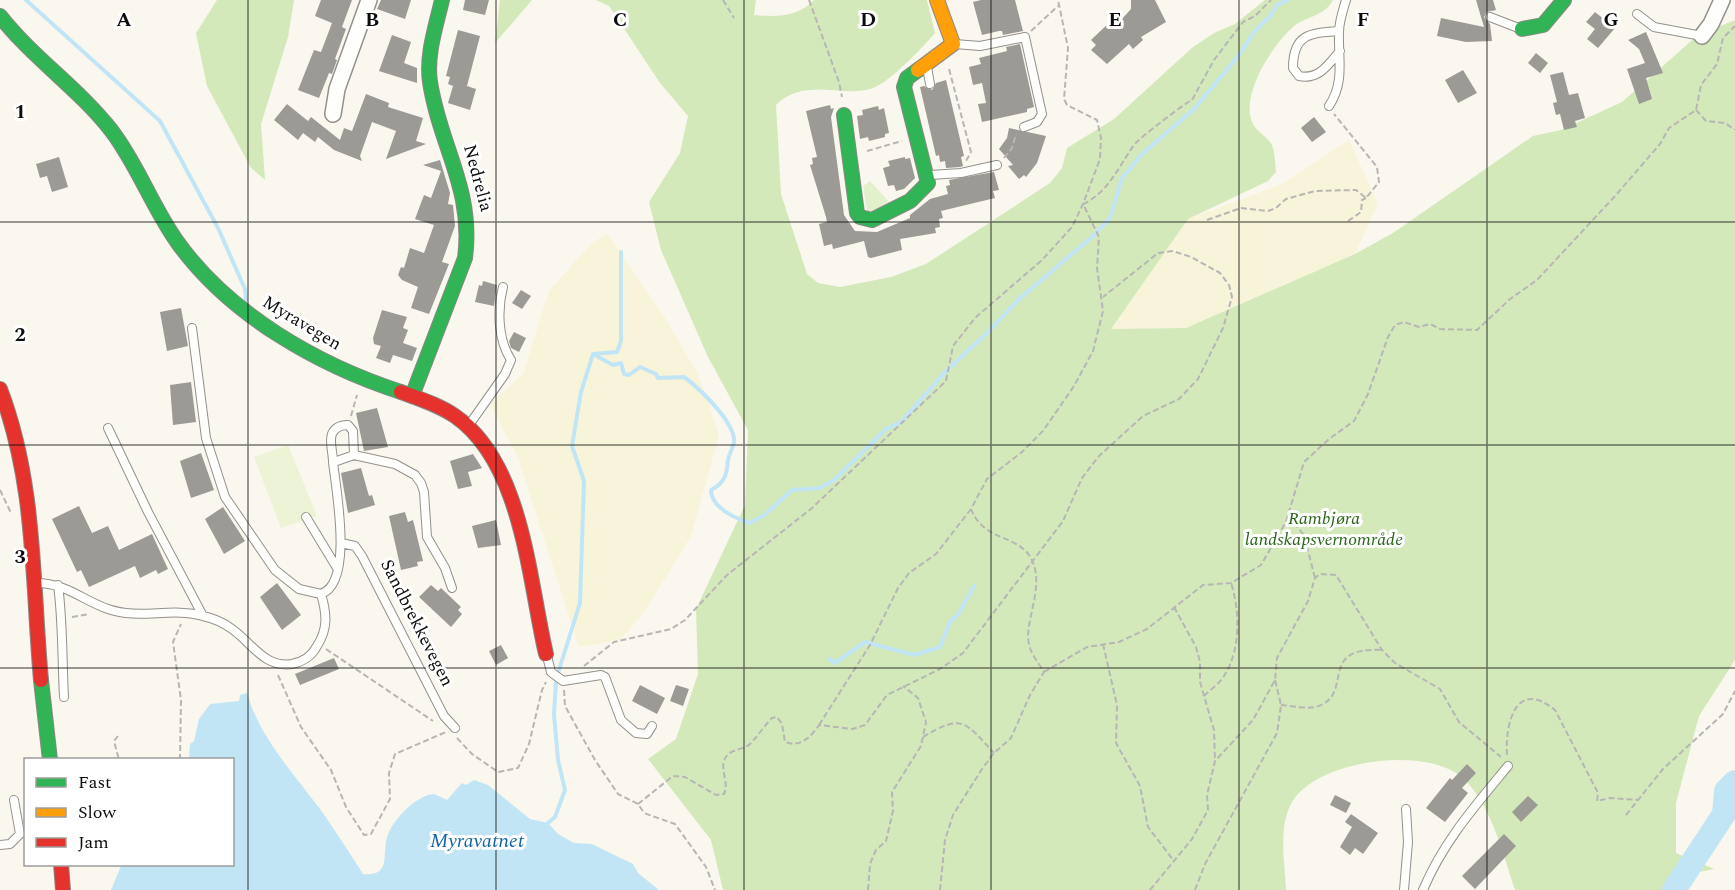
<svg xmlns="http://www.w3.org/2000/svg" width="1735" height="890" viewBox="0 0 1735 890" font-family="Spectral,serif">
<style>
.farmland{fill:#f8f4d9}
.green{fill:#e3f0cc}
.forest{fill:#d3e9ba}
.pitch{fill:#edf4d6}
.water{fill:#c2e5f6}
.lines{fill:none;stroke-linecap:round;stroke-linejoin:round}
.stream{stroke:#c2e5f6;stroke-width:4}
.river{stroke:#c2e5f6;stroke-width:24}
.building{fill:#9c9a94}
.lane-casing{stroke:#93918d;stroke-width:10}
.street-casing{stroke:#93918d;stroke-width:18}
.fast-casing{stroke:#898884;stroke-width:16}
.slow-casing{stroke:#898884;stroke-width:16}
.jam-casing{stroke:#898884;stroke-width:16}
.path{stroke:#b7b6b5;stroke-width:2;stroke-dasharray:6 3;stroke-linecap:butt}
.lane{stroke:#fefefc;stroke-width:8}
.street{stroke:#fefefc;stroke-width:15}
.fast{stroke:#30b455;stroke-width:14}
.slow{stroke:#ff9f0a;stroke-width:14}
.jam{stroke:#e5322d;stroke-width:14}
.grid{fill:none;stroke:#0b0b0b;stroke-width:1.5;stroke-opacity:0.55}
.labels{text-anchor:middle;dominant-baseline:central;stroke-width:6;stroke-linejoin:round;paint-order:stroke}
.street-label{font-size:18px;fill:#0b0b0b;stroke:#fff}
.park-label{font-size:18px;font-style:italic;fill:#2a6519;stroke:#fff}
.water-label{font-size:20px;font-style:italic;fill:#0e64a3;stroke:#fff}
.grid-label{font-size:20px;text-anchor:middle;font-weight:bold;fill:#0b0b0b;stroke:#fff;stroke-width:6;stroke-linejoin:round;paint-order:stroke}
</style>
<rect width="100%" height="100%" fill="#faf7ee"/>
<path class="farmland" d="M 1349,140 L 1378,204 L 1355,254 L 1186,328 L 1110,329 L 1188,219 L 1282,184 Z
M 607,233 L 667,321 L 698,374 L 719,435 L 691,536 L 645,611 L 620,640 L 579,647 L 517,455 L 490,404 L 523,374 L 549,291 L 591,244 Z"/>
<path class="green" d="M 870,181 L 892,205 L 867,212 L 863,186 Z"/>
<path class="forest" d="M 217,0 L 294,0 L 288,37 L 261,124 L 265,180 L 251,168 L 207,86 L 196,33 Z
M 500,0 L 532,0 L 495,43 Z
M 596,0 L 756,0 L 754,15 C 776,17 798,17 814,0 L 927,0 L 935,33 C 923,47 890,82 873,88 C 843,99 806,76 776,105 L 781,194 L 807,274 L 818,283 L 840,287 L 891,277 L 926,264 L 1050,183 L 1062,168 L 1067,148 L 1114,119 L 1193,47 L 1214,33 L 1235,24 L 1265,0 L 1333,0 C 1326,16 1303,17 1292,28 C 1272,46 1239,96 1253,124 C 1257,132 1268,137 1272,145 C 1275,152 1275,164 1276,172 L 1268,181 L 1188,219 L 1111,329 L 1186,328 L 1355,254 L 1393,233 L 1533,136 L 1561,130 L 1622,102 L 1698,35 L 1735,20 L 1735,660 L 1699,716 L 1676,803 L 1676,853 L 1714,869 L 1685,875 L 1685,890 L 1515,890 C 1503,854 1493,811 1467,782 C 1433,743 1314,759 1291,804 C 1278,828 1285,864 1286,890 L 723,890 L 711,840 L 648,759 L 676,739 L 698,674 L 696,609 L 745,505 L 748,430 L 708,357 L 661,250 L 649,202 L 680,153 L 688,116 L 660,83 L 609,6 Z"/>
<path class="pitch" d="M 288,445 L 317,516 L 281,528 L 254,457 Z"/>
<path class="water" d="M 247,693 C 259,736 293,773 320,809 C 335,830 349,852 363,874 C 389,876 383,860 386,842 C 388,824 415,795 434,794 L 447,800 L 462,783 L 466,785 L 474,780 L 488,785 L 530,819 L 548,823 L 558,834 L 574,843 L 592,844 L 633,864 L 638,873 L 659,890 L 111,890 L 121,866 L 119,865 L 232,864 L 232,760 L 189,759 L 190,744 L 194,741 L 199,719 L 210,704 L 239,701 L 240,695 Z"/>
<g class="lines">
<path class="stream" d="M 26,0 L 160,121 L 218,228 L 245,289 L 246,300
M 593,354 L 617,352 L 621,341 L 621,252
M 829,659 L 835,663 L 865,642 L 914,655 L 940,647 L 950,622 L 959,613 L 974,586
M 558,673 L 580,603 L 584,481 L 572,446 L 581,392 L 593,354 L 613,365 L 621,363 L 624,374 L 629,375 L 640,367 L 656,374 L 658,378 L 684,377 C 698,387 736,423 734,442 C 733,448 729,454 728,460 C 727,474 725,483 711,490 C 711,508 735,518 749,523 L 763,516 L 792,490 L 820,488 L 834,480 L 886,429 L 901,422 L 944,373 L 987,333 L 1018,300 L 1093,236 L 1110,218 L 1122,178 L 1142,154 L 1194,109 L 1239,55 L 1254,32 L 1271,15 L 1277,5 L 1288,0
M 548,823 L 555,817 L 565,790 L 558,760 L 554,714 L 556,682"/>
<path class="river" d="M 1674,890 L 1724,814 L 1726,791 L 1735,782"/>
</g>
<path class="building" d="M 321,0 L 352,0 L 342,27 L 346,29 L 335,59 L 337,60 L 332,74 L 329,73 L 319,98 L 298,90 L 314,50 L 321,52 L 332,23 L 315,16 Z
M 381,0 L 411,0 L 405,19 L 377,9 Z
M 465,0 L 489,0 L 485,15 L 463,10 Z
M 981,0 L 1015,0 L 1023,31 L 1003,35 L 1002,31 L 999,31 L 982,35 L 973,2 Z
M 1131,0 L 1155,0 L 1166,22 L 1141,37 L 1143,40 L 1133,49 L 1129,44 L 1107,64 L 1091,50 L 1096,45 L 1091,40 L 1112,20 L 1121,20 L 1131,9 Z
M 1476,0 L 1493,0 L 1496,10 L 1487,12 L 1484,17 L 1490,24 L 1492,41 L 1466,42 L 1437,36 L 1441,18 L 1484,27 Z
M 1595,12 L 1615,28 L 1598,48 L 1587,39 L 1595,29 L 1586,22 Z
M 458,30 L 480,36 L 467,86 L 476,89 L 470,110 L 448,103 L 453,86 L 448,84 L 450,77 L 446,76 Z
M 1646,32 L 1663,73 L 1646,78 L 1652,99 L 1639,104 L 1627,69 L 1645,63 L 1639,49 L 1628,40 Z
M 392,35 L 411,42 L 404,63 L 417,68 L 417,83 L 379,71 Z
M 1020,44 L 1034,107 L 1027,109 L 1027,112 L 982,122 L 978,104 L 986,103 L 982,83 L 973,85 L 969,67 L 981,64 L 979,58 L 1007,51 L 1006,47 Z
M 1536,53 L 1548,63 L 1540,73 L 1528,63 Z
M 1463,70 L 1477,93 L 1458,103 L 1445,80 Z
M 1563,72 L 1569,95 L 1578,93 L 1585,118 L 1575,121 L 1577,127 L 1564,130 L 1560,114 L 1556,115 L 1553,103 L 1557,102 L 1550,75 Z
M 946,80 L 964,156 L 961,157 L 963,166 L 960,167 L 946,168 L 945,161 L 940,162 L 939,155 L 936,156 L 920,87 L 924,86 L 932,90 L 936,83 Z
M 366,94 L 389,103 L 388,107 L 423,118 L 416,141 L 426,144 L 386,159 L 396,131 L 372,122 L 360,156 L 362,161 L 334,150 L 318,137 L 315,142 L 303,133 L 298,140 L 274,120 L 287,104 L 308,121 L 311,117 L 340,140 L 344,128 L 352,131 Z
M 830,105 L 831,109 L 834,108 L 831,117 L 844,215 L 855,231 L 877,232 L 910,218 L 910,215 L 930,199 L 948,194 L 946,186 L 950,185 L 949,180 L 994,172 L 999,190 L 993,191 L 995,198 L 941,211 L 943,218 L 939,219 L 940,227 L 935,228 L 936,233 L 900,239 L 902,250 L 871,258 L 868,257 L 864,241 L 833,249 L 832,244 L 824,246 L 819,224 L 827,222 L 826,217 L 810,165 L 813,164 L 812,158 L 817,157 L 806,111 Z
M 878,106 L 879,110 L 884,108 L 889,133 L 885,134 L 885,137 L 869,141 L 868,137 L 860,139 L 857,116 L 863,115 L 862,110 Z
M 1314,117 L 1326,132 L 1312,142 L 1301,128 Z
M 1009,128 L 1046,136 L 1037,163 L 1026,177 L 1024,175 L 1019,179 L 1008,166 L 1013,165 L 999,149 L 1007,138 Z
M 59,157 L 68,187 L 52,192 L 47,176 L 40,178 L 36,164 Z
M 905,157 L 905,159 L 910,158 L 915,178 L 904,189 L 896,191 L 894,185 L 888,186 L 883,168 L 890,166 L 888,161 Z
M 440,160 L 450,193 L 448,204 L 453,205 L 455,226 L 442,262 L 449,264 L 429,314 L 411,308 L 418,287 L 402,280 L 398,275 L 401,267 L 404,268 L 410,248 L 424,253 L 434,225 L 415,219 L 424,195 L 431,198 L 441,171 L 423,165 Z
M 483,281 L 497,285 L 494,306 L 475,302 L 479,285 L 482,286 Z
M 521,290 L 531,296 L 522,309 L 512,303 Z
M 181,308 L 188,346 L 167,351 L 160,312 Z
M 382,310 L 407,317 L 403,328 L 408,330 L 403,343 L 417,348 L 412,361 L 393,355 L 390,363 L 376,358 L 381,346 L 374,344 L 373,338 Z
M 514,332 L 526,338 L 519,352 L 511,348 L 509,341 Z
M 191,382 L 196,422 L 173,425 L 170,385 Z
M 377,408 L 388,447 L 364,451 L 356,413 Z
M 201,453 L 214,490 L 191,498 L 180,461 Z
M 473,454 L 482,468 L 468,472 L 472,486 L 458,489 L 450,461 Z
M 361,468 L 369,496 L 372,495 L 375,505 L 348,513 L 341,473 Z
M 79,506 L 92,533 L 108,526 L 119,550 L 152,534 L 168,569 L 158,574 L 156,570 L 140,578 L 135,566 L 89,587 L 81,570 L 77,572 L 52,519 Z
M 223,507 L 245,541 L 224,554 L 205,519 Z
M 405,512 L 408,522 L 413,520 L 423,561 L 417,562 L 418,566 L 401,570 L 389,516 Z
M 496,520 L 501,545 L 478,548 L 472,526 Z
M 277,583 L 301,615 L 282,630 L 260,597 Z
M 431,585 L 438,591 L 441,588 L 461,607 L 458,610 L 462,614 L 451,627 L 419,597 Z
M 501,645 L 508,658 L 496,665 L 489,651 Z
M 334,658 L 339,669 L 300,685 L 295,674 Z
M 640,685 L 665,698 L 657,714 L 632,701 Z
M 676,685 L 689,689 L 683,706 L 670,701 Z
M 1467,764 L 1476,773 L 1462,788 L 1468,793 L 1445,822 L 1426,808 L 1450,778 L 1452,780 Z
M 1335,795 L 1351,803 L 1346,813 L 1330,805 Z
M 1528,796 L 1538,805 L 1521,822 L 1512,812 Z
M 1351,814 L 1378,833 L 1363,854 L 1355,848 L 1350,855 L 1340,847 L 1352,827 L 1345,822 Z
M 1504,834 L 1516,846 L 1475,889 L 1462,876 Z"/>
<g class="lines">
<defs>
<path id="lane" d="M 1637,14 L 1654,27 L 1702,36
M 1490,17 L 1521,29
M 1339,31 C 1310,33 1293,34 1293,68 L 1299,76 C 1319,80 1328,65 1340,51
M 955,44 L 980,46 L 1025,37 L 1042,114 L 1037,122 L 1024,127
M 927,67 L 930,84
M 1329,106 C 1345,82 1338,59 1339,32 C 1339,22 1343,10 1346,0
M 930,175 L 961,173 L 997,165
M 192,328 L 206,438 L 225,497 L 275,570 L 299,589 L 321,594
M 469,425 L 505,374 L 511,360 C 498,340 497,310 503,287
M 108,428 L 148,512 L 203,616
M 354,455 L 395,464 L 415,475 L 421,483 L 424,492 L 427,537 L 445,568 L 452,588
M 306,517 L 337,568
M 341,543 L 355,546 L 362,556 L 444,716 L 455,728
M 36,583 C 66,583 82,600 108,609 C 139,620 172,607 203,616 C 212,618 224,623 232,629 C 252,643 264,668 292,664 C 302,662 312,656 317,646 C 328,629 327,614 321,594 C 354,583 336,490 333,462 C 333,453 329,441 332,434 C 335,427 342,425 348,425 L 353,431 L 354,455 L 334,462
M 58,585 C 63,622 62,660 64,697
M 547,656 L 551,672 L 563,681 L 601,675 L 605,677 L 621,720 L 636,733 L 647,734 L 652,726
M 0,845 L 10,844 L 20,834 L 14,800
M 1404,890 L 1408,842 L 1406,809
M 1423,890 C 1443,842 1475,806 1508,766"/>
<path id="street" d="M 1702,36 L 1711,24 L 1722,0
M 333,114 L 337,89 L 369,0"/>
<path id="fast" d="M 0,16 C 33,58 78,88 111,130 C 138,165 152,207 178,243 C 230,315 318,365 401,392
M 1522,29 L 1543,25 L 1564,0
M 844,115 L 857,213 L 860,217 L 872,220 L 910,201 L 928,183 L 904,87 L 907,78 L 918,70
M 412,396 L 465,258 C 474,189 440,147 430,82 C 426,55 436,26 442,0
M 41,680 L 50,760"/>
<path id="slow" d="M 918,70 L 953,44 L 937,0"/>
<path id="jam" d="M 0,389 C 36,483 32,581 41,680
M 401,392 C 420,399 439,405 455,416 C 523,463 529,582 546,654
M 61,864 L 63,890"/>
</defs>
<use href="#lane" class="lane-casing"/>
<use href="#street" class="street-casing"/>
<use href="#fast" class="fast-casing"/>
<use href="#slow" class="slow-casing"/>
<use href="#jam" class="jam-casing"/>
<path class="path" d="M 723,0 L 734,18
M 809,0 L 839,82 L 842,97
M 1031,31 L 1058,6
M 949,69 L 971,152 L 966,161
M 1696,110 L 1706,121 L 1725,123 L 1735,130
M 867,151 L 902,141
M 1004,158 L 1012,148 L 1016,134
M 1083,204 C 1108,193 1119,166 1134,145 C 1138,139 1185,103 1192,100 L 1214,60 L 1243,22 L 1255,16 L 1271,0
M 1207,220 L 1241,208 L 1268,211 L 1276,208 L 1286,199 L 1315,191 L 1356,190 L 1366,198 L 1379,182 L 1377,167 L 1334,114
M 1348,221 L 1361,212 L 1362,200 L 1366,198
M 351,416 L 357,395
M 0,490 L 11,513
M 1288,516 L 1304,535 L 1315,578
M 1174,607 L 1196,647 L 1200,662 L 1200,682 L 1214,730 L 1215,761
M 72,617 L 89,614
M 1103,644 L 1117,705 L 1116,743 L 1140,786 L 1148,827 L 1174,861
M 326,649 L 433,721
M 584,666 L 614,642 L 671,629 L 685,620 L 727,575 L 812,508 L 946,381 L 953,346 L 975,318 L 1042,260 L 1072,227 L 1083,204 L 1100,159 L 1101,138 L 1097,120 L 1067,105 L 1064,99 L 1068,48 L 1058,0
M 1044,672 L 1087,647 L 1119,642 L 1147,629 L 1203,585 L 1231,583 L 1261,565 L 1286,522 L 1304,462 L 1329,439 L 1354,421 L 1368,394 L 1388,337 L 1395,325 L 1404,322 L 1419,327 L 1430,324 L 1440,329 L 1477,330 L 1510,299 L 1537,280 L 1616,195 L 1660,144 L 1669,128 L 1696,110 L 1701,85 L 1717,64 L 1723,38 L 1735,26
M 278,675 L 301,727 L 331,770 L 346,807 L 364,835 L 371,834 L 390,799 L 389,773 L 395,754 L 446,732
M 564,690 L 565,706 L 595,760 L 618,794 L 638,804 L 644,813 L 675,824 L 706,867 L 715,890
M 1204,696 C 1210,690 1219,684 1224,676 C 1241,650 1240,611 1231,583
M 1281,705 C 1294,706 1312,711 1323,704 C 1351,689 1320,647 1381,650
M 819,725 L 870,645 L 898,588 L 909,573 L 936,554 L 971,509
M 118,736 L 114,741 L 119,760
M 923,737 C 963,713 965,722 994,753
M 457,738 L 472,754 L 498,772 L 518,768 L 529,744 L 542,690 L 546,682
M 1507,755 C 1505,723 1516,678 1555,710 L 1598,793 L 1597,801 L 1610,798 L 1639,800
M 180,760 L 181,700 L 173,642 L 181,624
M 638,804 L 673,776 L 685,777 L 716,795 L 724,794 C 729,783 721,772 724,761 C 728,748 742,751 750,744 C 758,736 764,726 772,718 L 777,717 L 782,724 L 785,742 C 800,748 811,737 819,725 L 853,729 L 865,725 L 887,695 L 940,669 L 963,653 L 1063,521 L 1082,478 L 1099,456 L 1143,416 L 1179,399 L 1198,379 L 1223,328 L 1232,297 L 1229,285 L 1220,273 L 1191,257 L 1173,251 L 1158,253 L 1103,297
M 1626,815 L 1663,769 L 1723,714 L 1735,691
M 868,890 L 870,864 L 876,850 L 886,841 L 893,811 L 892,792 L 921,746 L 926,722 L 918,698 L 903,686
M 940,890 L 945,840 L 953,815 L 982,769 L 994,753 L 1011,738 L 1030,695 L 1044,672 C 1040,665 1033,657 1030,648 C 1022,626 1043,593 1034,565 C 1023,532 985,545 971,509 L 987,479 L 1022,452 L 1043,431 L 1074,386 L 1093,351 L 1103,311 L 1097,268 L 1099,237 L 1083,204
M 1150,890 L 1192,839 L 1208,810 L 1207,795 L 1215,761 L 1253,720 L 1275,680 L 1277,658 L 1308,601 L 1315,578 L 1320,574 L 1336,575 L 1382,650 L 1395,663 L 1440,689 L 1459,722 L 1501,757
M 1195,890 L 1205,864 L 1277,733 L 1281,705 L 1275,680"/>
<use href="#lane" class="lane"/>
<use href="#street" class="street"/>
<use href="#fast" class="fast"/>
<use href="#slow" class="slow"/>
<use href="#jam" class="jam"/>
</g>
<path class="grid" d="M 248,0 L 248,890M 496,0 L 496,890M 744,0 L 744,890M 991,0 L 991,890M 1239,0 L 1239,890M 1487,0 L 1487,890M 0,222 L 1735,222M 0,445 L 1735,445M 0,668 L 1735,668"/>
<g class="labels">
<g class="street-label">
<text transform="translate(478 178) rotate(75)">Nedrelia</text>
<text transform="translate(302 323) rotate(31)">Myravegen</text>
<text transform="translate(417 623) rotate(63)">Sandbrekkevegen</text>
</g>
<g class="park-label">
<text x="1324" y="518">Rambjøra<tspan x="1324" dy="21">landskapsvernområde</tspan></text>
</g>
<g class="water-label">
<text x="477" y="841">Myravatnet</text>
</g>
</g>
<g class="grid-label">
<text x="124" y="26">A</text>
<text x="372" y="26">B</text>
<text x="620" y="26">C</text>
<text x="868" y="26">D</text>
<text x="1115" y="26">E</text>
<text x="1363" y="26">F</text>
<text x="1611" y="26">G</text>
<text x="20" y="118">1</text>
<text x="20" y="341">2</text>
<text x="20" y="563">3</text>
</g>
<rect x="24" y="758" width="210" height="108" fill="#ffffff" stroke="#9d9d9d" stroke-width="1.5"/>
<rect x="36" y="778" width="30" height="9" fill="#30b455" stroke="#9d9d9d" stroke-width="1.5"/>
<text x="78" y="788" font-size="18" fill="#0b0b0b">Fast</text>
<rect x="36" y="808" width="30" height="9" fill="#ff9f0a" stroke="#9d9d9d" stroke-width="1.5"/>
<text x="78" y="818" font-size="18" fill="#0b0b0b">Slow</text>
<rect x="36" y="838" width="30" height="9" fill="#e5322d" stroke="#9d9d9d" stroke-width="1.5"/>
<text x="78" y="848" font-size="18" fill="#0b0b0b">Jam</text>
</svg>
